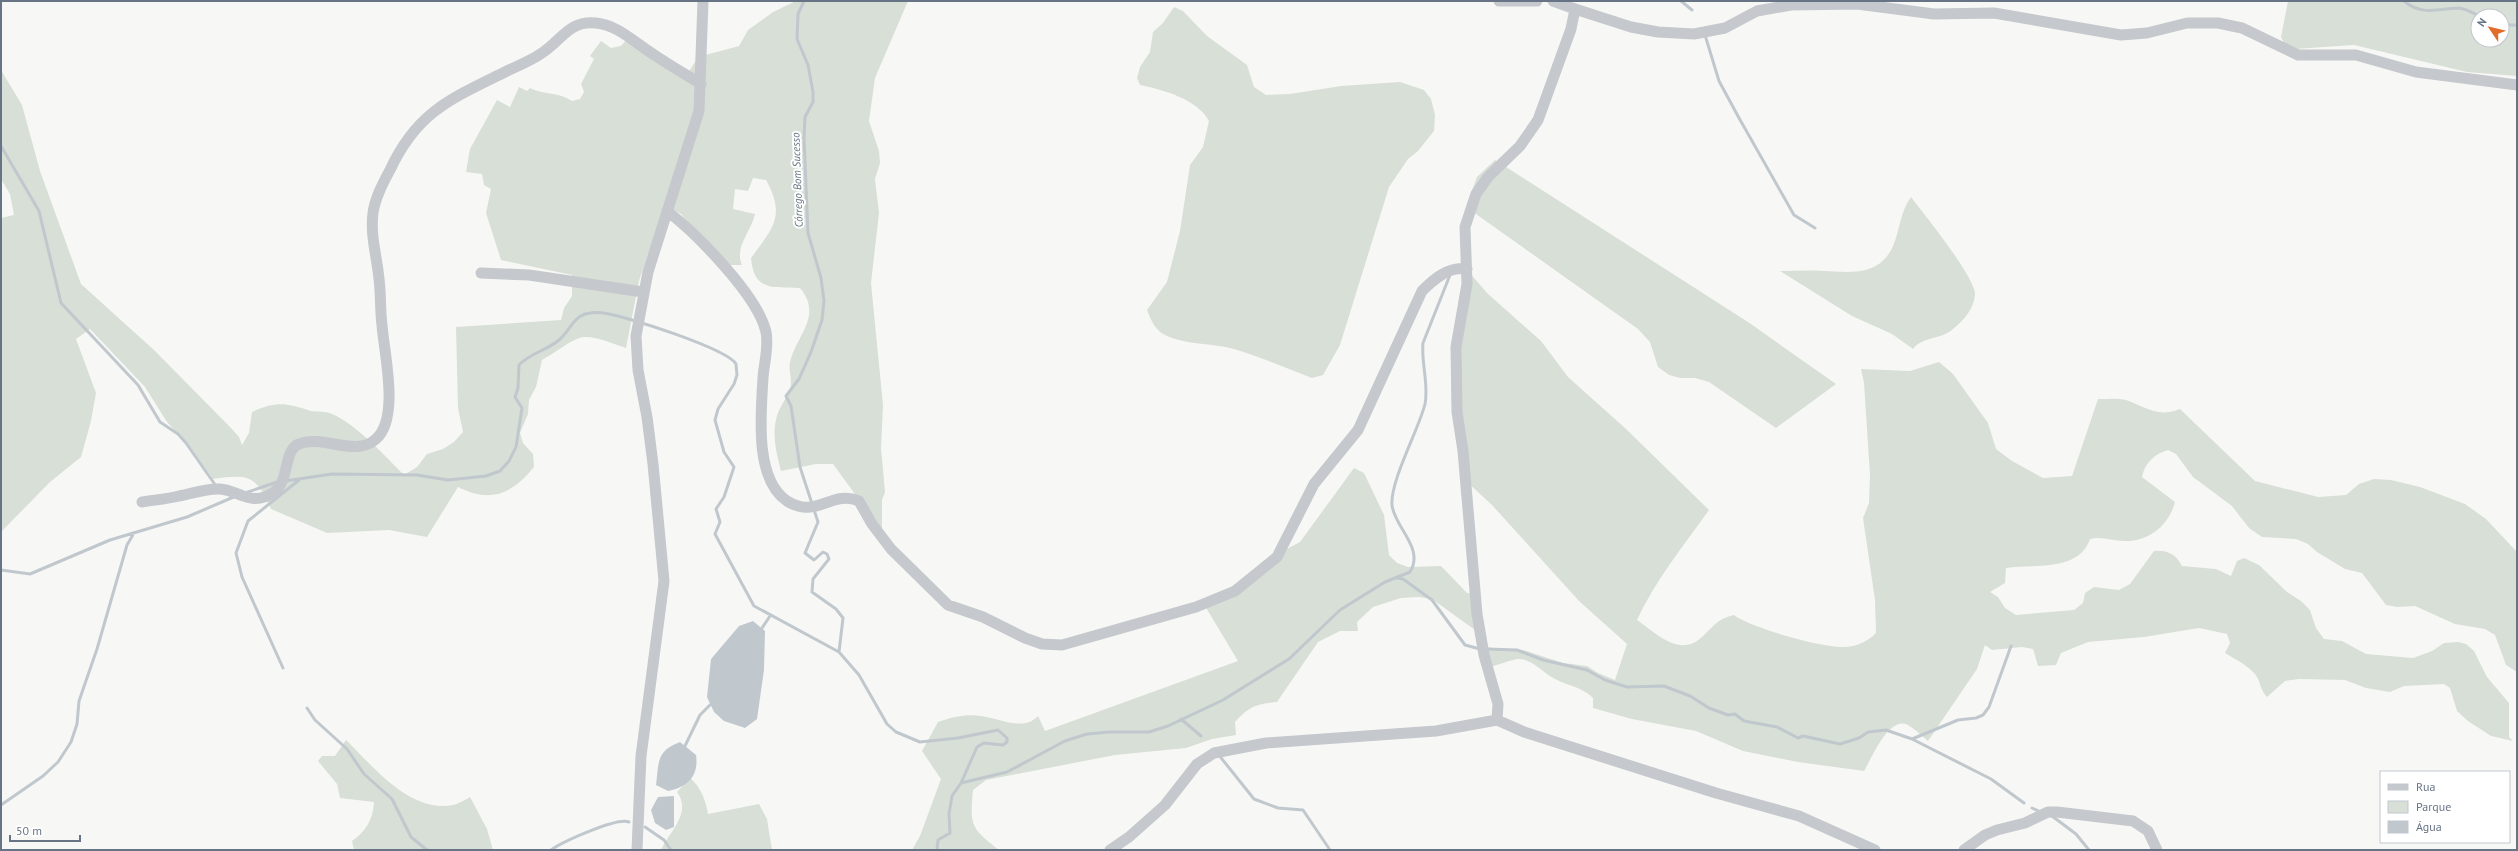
<svg xmlns="http://www.w3.org/2000/svg" width="2518" height="851" viewBox="0 0 2518 851" font-family="'PT Sans',sans-serif">
<style>
.green{fill:#d8dfd6;fill-rule:evenodd}
.water{fill:#c0c8ce}
.lines{fill:none;stroke-linecap:round;stroke-linejoin:round}
.stream{stroke:#c0c8ce;stroke-width:3}
.minor{stroke:#c5c8cc;stroke-width:11}
.labels{text-anchor:middle;dominant-baseline:central;stroke-width:4;stroke-linejoin:round;paint-order:stroke}
.water-label{font-size:11px;font-style:italic;fill:#637582;stroke:#fff}
</style>
<rect width="100%" height="100%" fill="#f7f8f5"/>
<path class="green" d="M 796,1 L 908,1 L 875,78 L 869,121 L 879,151 L 880,163 L 875,179 L 879,213 L 871,283 L 883,405 L 881,448 L 885,492 L 882,500 L 882,531 L 833,464 L 816,464 L 781,471 C 777,455 772,437 776,420 C 778,408 786,400 790,389 C 793,380 788,371 790,362 C 797,334 823,316 800,288 C 773,287 754,292 751,258 C 773,228 786,216 766,180 L 753,178 L 748,191 L 735,189 L 733,209 L 755,214 C 751,232 734,247 742,265 L 725,265 L 681,214 L 674,210 L 657,227 L 639,281 L 626,348 C 576,330 585,334 542,360 L 536,387 L 529,400 L 528,414 L 520,433 L 523,443 L 533,454 L 534,467 C 511,495 490,503 458,487 L 427,537 L 389,530 L 327,533 L 271,509 C 256,475 249,474 213,479 L 191,448 L 167,422 L 145,387 L 90,329 L 76,339 L 96,393 L 91,421 L 81,457 L 50,482 L 1,532 L 1,218 L 14,215 L 10,194 L 1,179 L 1,70 L 22,105 L 40,171 L 81,284 L 154,350 L 231,428 L 239,437 L 242,445 L 249,433 L 252,412 C 277,401 285,403 311,411 C 317,412 326,411 332,414 C 356,424 385,456 404,475 L 417,467 L 427,454 L 443,449 L 454,442 L 463,432 L 458,408 L 456,327 L 561,320 L 564,308 L 572,296 L 572,275 L 501,260 L 486,213 L 491,189 L 484,185 L 482,174 L 466,172 L 470,149 L 497,100 L 510,107 L 519,87 L 527,91 L 530,88 C 543,95 560,92 572,101 L 580,99 L 584,92 L 581,84 L 594,59 L 590,56 L 601,41 L 611,48 L 621,46 L 629,37 L 688,73 L 698,57 L 739,46 L 748,30 L 773,12 Z
M 2288,1 L 2517,1 L 2517,76 L 2467,72 L 2354,45 L 2295,49 L 2284,43 L 2281,37 ZM 2478,16 L 2502,16 L 2502,40 L 2478,40 Z
M 1174,7 L 1183,11 L 1207,36 L 1247,65 L 1254,87 L 1266,95 L 1290,94 L 1341,86 L 1400,82 L 1424,90 L 1431,99 L 1435,115 L 1434,131 L 1418,151 L 1408,159 L 1389,187 L 1340,345 L 1323,375 L 1312,378 C 1286,368 1260,357 1234,349 C 1212,343 1185,345 1165,335 C 1155,330 1151,320 1147,310 L 1167,282 L 1180,231 L 1190,165 L 1203,147 L 1209,121 C 1197,99 1164,90 1140,85 L 1137,78 L 1140,67 L 1150,52 L 1153,32 L 1163,23 Z
M 1495,160 L 1748,322 L 1836,384 L 1776,428 L 1709,382 L 1695,378 L 1680,378 L 1669,375 L 1658,367 L 1650,342 L 1638,329 L 1466,207 L 1477,177 Z
M 1911,197 C 1924,214 1975,277 1975,294 C 1974,309 1964,320 1953,329 C 1941,340 1923,336 1913,349 L 1892,334 L 1852,316 L 1780,271 C 1794,271 1809,270 1823,271 C 1851,272 1879,277 1893,246 C 1900,230 1900,212 1911,197 Z
M 1467,270 L 1488,294 L 1541,341 L 1568,377 L 1625,428 L 1709,510 C 1684,545 1655,581 1637,620 C 1660,636 1682,660 1706,633 C 1716,623 1720,618 1734,615 C 1751,628 1823,648 1845,647 C 1858,646 1867,642 1876,633 L 1875,600 L 1863,518 L 1869,503 L 1870,475 L 1864,383 L 1861,369 L 1910,371 L 1939,362 L 1953,374 L 1988,423 L 1996,449 L 2012,461 L 2043,478 L 2072,476 L 2098,399 C 2107,399 2118,398 2126,400 C 2145,407 2159,418 2180,409 L 2255,481 L 2318,497 L 2346,495 L 2359,484 L 2374,479 L 2391,480 L 2420,487 L 2465,504 L 2486,519 L 2517,552 L 2517,672 L 2506,665 L 2495,635 L 2485,629 L 2455,624 L 2415,606 L 2397,607 L 2386,605 L 2362,573 L 2345,569 L 2317,552 L 2308,544 L 2296,539 L 2262,537 L 2249,528 L 2232,506 L 2193,477 L 2176,454 L 2168,450 C 2155,454 2145,462 2142,477 L 2175,502 C 2169,525 2149,542 2124,541 C 2112,541 2102,536 2090,539 C 2079,572 2033,564 2006,568 L 2005,583 L 1990,592 L 1998,597 L 2005,608 L 2016,615 L 2074,610 L 2083,603 L 2085,593 L 2094,587 L 2119,590 L 2130,584 L 2154,551 C 2167,550 2176,554 2182,566 L 2216,569 L 2231,576 L 2237,561 L 2244,558 L 2259,565 L 2287,592 L 2301,601 L 2310,610 L 2316,628 L 2324,639 L 2342,641 L 2366,654 L 2413,658 L 2432,651 L 2444,643 L 2458,642 L 2466,644 L 2474,651 L 2487,677 L 2509,703 L 2509,737 L 2513,741 L 2491,736 L 2468,721 L 2457,711 L 2450,688 L 2444,684 L 2404,686 L 2390,692 L 2366,688 L 2345,680 L 2299,679 L 2285,681 L 2267,697 C 2260,689 2261,684 2257,677 C 2250,666 2236,660 2225,653 L 2230,643 L 2227,634 L 2199,628 L 2144,637 L 2088,642 L 2061,653 L 2056,665 L 2038,666 L 2033,649 L 2022,647 L 1992,650 L 1985,645 L 1977,669 L 1928,741 C 1922,736 1915,729 1908,725 C 1889,715 1872,758 1864,771 L 1798,762 L 1743,751 L 1696,731 L 1632,719 L 1593,708 L 1593,698 C 1582,687 1569,686 1555,679 C 1543,673 1534,660 1520,659 C 1514,658 1497,666 1488,667 L 1481,647 L 1523,650 L 1563,663 L 1587,666 L 1598,673 L 1615,680 L 1627,644 L 1579,601 L 1492,505 L 1466,481 L 1454,399 Z
M 1354,468 L 1364,473 L 1384,515 L 1389,555 L 1397,563 L 1408,567 L 1441,566 L 1467,593 L 1475,594 L 1475,630 L 1432,599 L 1419,597 L 1401,598 L 1373,607 L 1357,622 L 1358,631 L 1340,631 L 1318,642 L 1277,702 C 1255,704 1249,707 1235,722 L 1236,735 L 1212,739 L 1186,748 L 1115,755 L 986,780 L 973,790 C 970,825 970,828 999,850 L 912,850 L 920,836 L 941,779 L 922,751 L 938,722 C 953,717 966,714 981,716 C 999,718 1023,732 1038,716 L 1045,731 L 1238,661 L 1202,601 L 1219,595 L 1248,578 L 1281,552 L 1300,542 Z
M 346,740 C 373,766 409,813 453,805 C 458,804 465,800 470,797 L 487,829 L 493,850 L 354,850 L 352,841 C 366,831 373,820 374,802 L 340,798 L 337,784 L 318,761 L 322,756 L 335,756 Z
M 690,778 C 701,787 706,801 708,814 L 759,804 L 767,819 L 772,850 L 661,850 C 670,831 692,813 677,792 Z"/>
<path class="water" d="M 753,621 L 765,631 L 764,670 L 757,719 L 745,728 L 724,721 L 714,712 L 707,697 L 711,659 L 739,626 Z
M 680,742 L 696,755 C 699,776 688,787 668,791 L 656,785 C 659,762 656,751 680,742 Z
M 674,796 L 674,827 L 666,830 L 655,823 L 651,810 L 658,797 Z"/>
<g class="lines">
<path class="stream" d="M 804,1 L 798,14 L 797,39 L 808,65 L 813,92 L 813,102 L 805,117 L 804,138 L 808,233 L 821,278 L 824,301 L 822,320 L 811,352 L 799,379 L 786,396 L 791,406 L 800,467 L 818,522 L 805,553 L 814,560 L 823,552 L 827,554 L 829,559 L 813,579 L 812,592 L 836,609 L 843,618 L 839,652
M 1681,1 L 1692,10
M 2404,1 C 2422,16 2437,9 2458,8 C 2465,8 2473,13 2479,16
M 2502,25 L 2517,25
M 1705,35 L 1719,81 L 1739,118 L 1794,215 L 1815,228
M 1,146 L 39,211 L 61,303 L 138,385 L 160,422 L 178,434 L 186,443 L 216,486
M 285,481 L 332,474 L 417,475 L 448,480 L 486,476 L 500,471 L 509,461 L 516,447 L 522,408 L 515,397 L 518,388 L 519,365 C 530,353 546,351 559,340 C 569,332 573,318 585,314 C 590,313 598,312 603,313 C 623,315 728,349 736,364 L 737,375 L 734,384 L 718,409 L 715,420 L 724,452 L 734,467 L 724,497 L 716,509 L 720,522 L 715,534 L 754,606 L 839,652 L 859,675 L 887,724 L 896,732 L 920,742 L 958,738 L 998,730 L 1007,738 L 1007,742 L 1003,745 L 984,743 L 977,747 L 961,783 L 952,796 L 949,814 L 950,833 L 938,840 L 937,850
M 245,493 L 277,482
M 1,570 L 30,574 L 110,540 L 187,517 L 236,496
M 1397,578 L 1403,579 L 1432,600 L 1465,645 L 1480,649
M 760,631 L 770,616
M 1486,649 L 1517,650 L 1543,660 L 1587,670 L 1605,680 L 1627,687 L 1664,686 L 1690,696 L 1709,708 L 1728,715 L 1735,714 L 1744,721 L 1777,727 L 1798,738 L 1803,736 L 1840,744 L 1859,738 L 1868,732 L 1886,730 L 1912,739 L 1991,779 L 2024,803
M 283,668 L 242,577 L 236,553 L 248,521 L 299,480
M 307,708 L 315,720 L 347,749 L 364,774 L 392,799 L 411,837 L 427,850
M 1181,719 L 1201,736
M 1912,739 L 1958,720 L 1976,718 L 1983,715 L 1989,707 L 2011,646
M 684,748 L 700,715 L 712,703
M 1218,754 L 1254,799 L 1278,808 L 1303,810 L 1330,850
M 961,783 L 1007,772 L 1065,741 L 1087,734 L 1109,732 L 1149,732 L 1168,726 L 1223,700 L 1289,659 L 1340,610 L 1385,582 L 1410,572 C 1425,548 1394,527 1392,505 C 1390,481 1419,429 1425,404 C 1429,384 1421,364 1423,343 L 1450,275
M 1,805 L 43,776 L 58,762 L 71,742 L 77,724 L 79,701 L 97,649 L 127,545 L 134,533
M 2032,808 L 2041,812
M 2052,816 L 2076,834 L 2089,850
M 645,827 L 664,840 L 671,850
M 551,850 C 562,842 617,817 629,822"/>
<path class="minor" d="M 1499,1 L 1537,1
M 1553,1 L 1575,9 L 1571,29 L 1538,120 L 1520,146 L 1488,177 L 1476,194 L 1465,227 L 1467,284 L 1456,347 L 1457,412 L 1463,451 L 1477,614 L 1484,655 L 1498,704 L 1497,720 L 1524,732 L 1716,793 L 1799,816 L 1875,850
M 1575,9 L 1631,27 L 1658,32 L 1694,34 L 1725,28 L 1757,11 L 1791,5 L 1857,4 L 1934,14 L 1994,13 L 2121,35 L 2147,33 L 2187,23 L 2218,23 L 2242,28 L 2298,55 L 2356,55 L 2416,72 L 2517,85
M 667,211 C 697,234 758,296 766,332 C 769,347 764,363 763,378 C 761,413 754,479 787,501 C 817,520 831,489 859,501 L 872,524 L 891,549 L 948,605 L 983,617 L 1025,638 L 1042,644 L 1062,645 L 1196,607 L 1235,591 L 1277,557 L 1314,484 L 1358,430 L 1422,291 C 1434,279 1449,266 1467,269
M 481,273 L 529,275 L 643,292
M 142,502 C 154,500 167,499 179,496 C 192,494 206,488 220,489 C 239,490 251,508 274,492 C 290,481 283,450 299,444 C 323,434 355,458 376,439 C 400,418 384,353 382,325 C 380,310 381,294 379,279 C 377,257 370,235 373,213 C 375,198 383,183 390,170 C 418,110 453,98 509,70 C 520,65 532,60 542,53 C 562,40 569,20 596,23 C 618,25 635,43 653,54 C 669,65 685,74 701,84
M 637,850 L 641,756 L 664,581 L 653,464 L 647,417 L 638,370 L 636,336 L 648,272 L 699,111 L 703,1
M 1110,850 L 1129,837 L 1165,805 L 1197,764 L 1214,753 L 1266,743 L 1436,731 L 1497,720
M 1964,850 L 1985,835 L 1997,830 L 2025,823 L 2048,812 L 2057,812 L 2133,821 L 2148,831 L 2157,850"/>
</g>
<g class="labels">
<g class="water-label">
<text transform="translate(797 180) rotate(-92)">Córrego Bom Sucesso</text>
</g>
</g>
<rect width="2518" height="851" fill="none" stroke="#677486" stroke-width="4"/>
<rect x="2380" y="771" width="130" height="72" fill="#ffffff" stroke="#c2c7cf"/>
<rect x="2388" y="784" width="20" height="6" fill="#c5c8cc" stroke="#c2c7cf"/>
<text x="2416" y="791" font-size="12" fill="#677486">Rua</text>
<rect x="2388" y="801" width="20" height="12" fill="#d8dfd6" stroke="#c2c7cf"/>
<text x="2416" y="811" font-size="12" fill="#677486">Parque</text>
<rect x="2388" y="821" width="20" height="12" fill="#c0c8ce" stroke="#c2c7cf"/>
<text x="2416" y="831" font-size="12" fill="#677486">Água</text>
<g transform="translate(2490 28) rotate(305)"><circle r="19" fill="#ffffff" stroke="#c2c7cf"/>
<path d="M0-3L7 15L0 10L-7 15Z" fill="#e26d2b"/>
<text y="-6" font-size="11" font-weight="bold" text-anchor="middle" fill="#677486">N</text>
</g>
<path d="M10 835v6h70v-6" fill="none" stroke="#677486" stroke-width="2"/>
<text x="16" y="835" font-size="12" fill="#677486" stroke="#ffffff" stroke-width="3" paint-order="stroke">50 m</text>
</svg>
